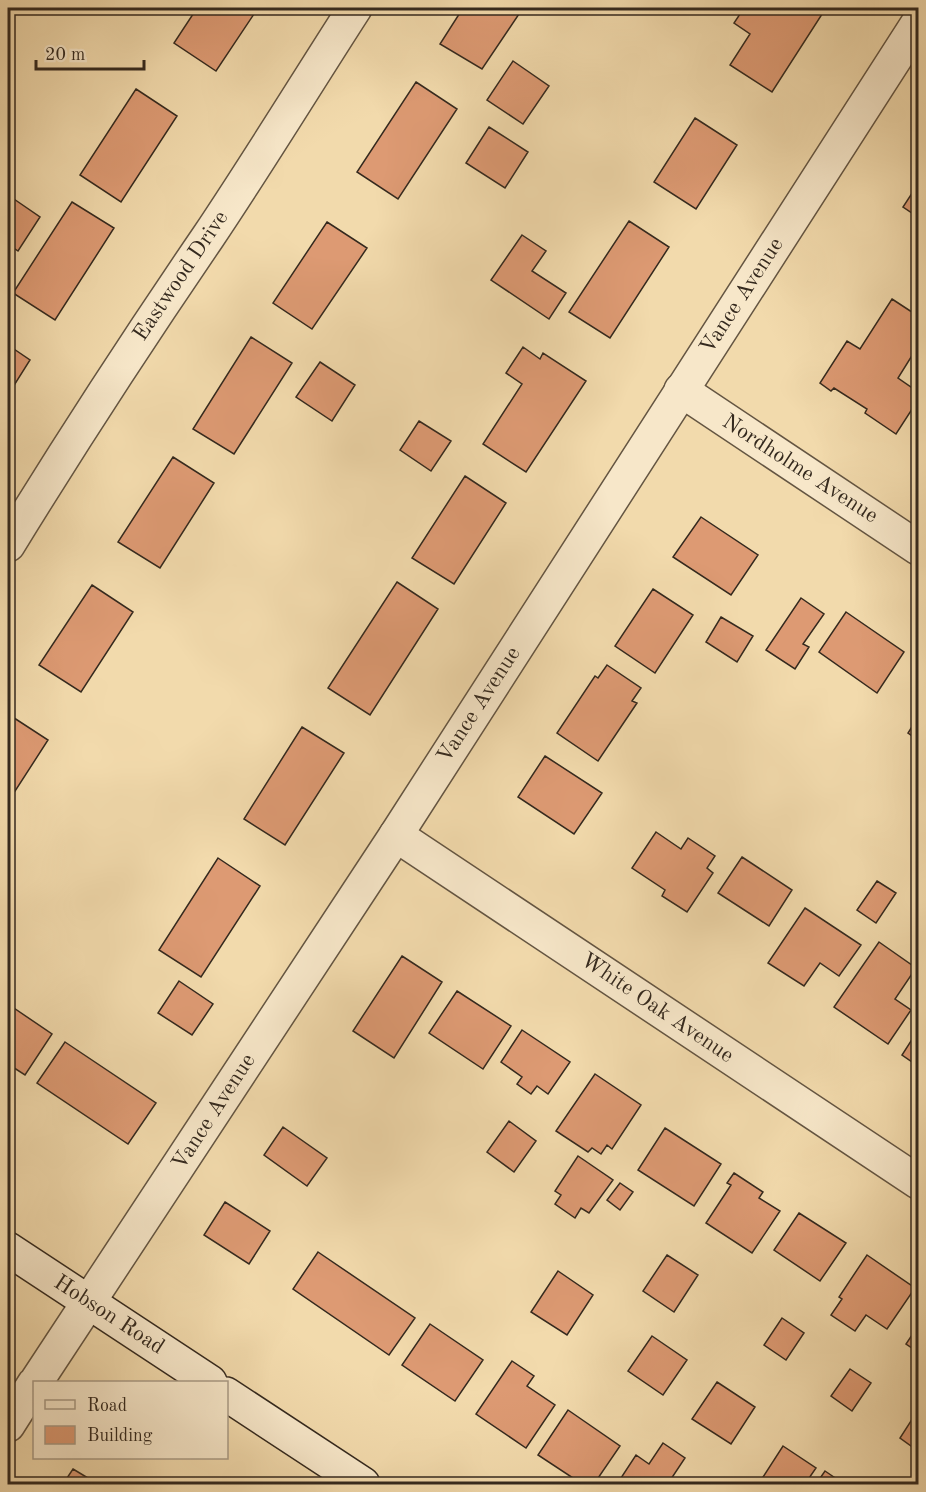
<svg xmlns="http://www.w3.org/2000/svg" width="926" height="1492" viewBox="0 0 926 1492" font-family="'Old Standard TT',serif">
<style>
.building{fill:#dd9a73;stroke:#34291e;stroke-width:1.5}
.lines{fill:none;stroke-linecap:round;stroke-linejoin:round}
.minor-casing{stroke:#645542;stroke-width:36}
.tertiary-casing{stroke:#645542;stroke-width:36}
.secondary-casing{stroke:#34291e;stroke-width:36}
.minor{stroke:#f7e7c9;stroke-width:33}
.tertiary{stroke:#f7e7c9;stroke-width:33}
.secondary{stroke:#f7e7c9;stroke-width:33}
.labels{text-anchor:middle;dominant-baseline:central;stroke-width:4.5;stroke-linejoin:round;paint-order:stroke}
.street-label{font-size:22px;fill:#34291e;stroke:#f7e7c9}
</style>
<rect width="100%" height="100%" fill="#f2daac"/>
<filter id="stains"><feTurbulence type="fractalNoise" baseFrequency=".00333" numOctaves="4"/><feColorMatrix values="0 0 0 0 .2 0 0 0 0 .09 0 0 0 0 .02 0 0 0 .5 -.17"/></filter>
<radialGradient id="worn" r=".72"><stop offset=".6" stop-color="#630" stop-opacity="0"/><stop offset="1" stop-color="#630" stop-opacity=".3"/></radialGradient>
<path class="building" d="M 197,8 L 258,8 L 216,71 L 174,43 Z
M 463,8 L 523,8 L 482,69 L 440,44 Z
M 744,8 L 826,8 L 772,92 L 730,65 L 750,34 L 734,23 Z
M 513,61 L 549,86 L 523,124 L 487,100 Z
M 416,82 L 457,109 L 398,199 L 357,172 Z
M 136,89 L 177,116 L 121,202 L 80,175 Z
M 695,118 L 737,145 L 696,209 L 654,182 Z
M 489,127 L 528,152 L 505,188 L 466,163 Z
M 918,184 L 918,217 L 903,207 Z
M 11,197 L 40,217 L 18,251 L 8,244 L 8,203 Z
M 72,202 L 114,228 L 55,320 L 13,293 Z
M 629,221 L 669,247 L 610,338 L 569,312 Z
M 327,222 L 367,248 L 312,329 L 273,303 Z
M 522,235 L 546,251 L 532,271 L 566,293 L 549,319 L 491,280 Z
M 892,299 L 918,316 L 918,346 L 898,378 L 918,392 L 918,400 L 896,434 L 865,413 L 867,409 L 834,388 L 831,391 L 820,383 L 847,341 L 860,349 Z
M 251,337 L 292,363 L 234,454 L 193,429 Z
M 8,345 L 30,360 L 8,395 Z
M 523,347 L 540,359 L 543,353 L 586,381 L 526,472 L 483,444 L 522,384 L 506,373 Z
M 320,362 L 355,385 L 332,421 L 296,397 Z
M 419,421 L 451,441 L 431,471 L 400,450 Z
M 173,457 L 214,483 L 160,568 L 118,542 Z
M 465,476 L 506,503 L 454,584 L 412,558 Z
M 701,517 L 758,555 L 731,595 L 673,557 Z
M 397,582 L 438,609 L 370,715 L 328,688 Z
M 92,585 L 133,612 L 81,692 L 39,665 Z
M 653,589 L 693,615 L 655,673 L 615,646 Z
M 801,598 L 824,614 L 803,644 L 809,647 L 795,669 L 766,650 Z
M 846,612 L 904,652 L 877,693 L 819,652 Z
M 721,617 L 753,636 L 737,662 L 706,642 Z
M 607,665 L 641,688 L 632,701 L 637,703 L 598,761 L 557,733 L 595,676 L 598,678 Z
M 8,714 L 48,740 L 8,802 Z
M 918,717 L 918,740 L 908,733 Z
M 302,727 L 344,753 L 285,845 L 244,819 Z
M 545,756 L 602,793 L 574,834 L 518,797 Z
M 656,832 L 681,849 L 688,838 L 715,856 L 707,868 L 713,873 L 687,912 L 662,896 L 665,890 L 632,868 Z
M 742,857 L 792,890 L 769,926 L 718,893 Z
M 218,858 L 260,886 L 201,977 L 159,950 Z
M 877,881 L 896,893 L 876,923 L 857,910 Z
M 805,908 L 861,945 L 839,976 L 820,963 L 804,986 L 768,963 Z
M 879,942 L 916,968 L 895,999 L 911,1010 L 888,1044 L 834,1007 Z
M 402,956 L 442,982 L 394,1058 L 353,1031 Z
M 179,981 L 213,1004 L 192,1035 L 158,1013 Z
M 457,991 L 511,1026 L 483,1069 L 429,1033 Z
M 8,1004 L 52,1034 L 25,1075 L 8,1064 Z
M 522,1030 L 570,1062 L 548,1094 L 537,1086 L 531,1094 L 517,1084 L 522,1077 L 501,1062 Z
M 918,1030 L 918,1066 L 902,1055 Z
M 65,1042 L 156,1103 L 128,1144 L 37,1083 Z
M 595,1074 L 641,1105 L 612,1149 L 607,1145 L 601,1154 L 592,1148 L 588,1152 L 556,1131 Z
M 509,1121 L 536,1141 L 514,1172 L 487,1152 Z
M 283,1127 L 327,1158 L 307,1186 L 264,1155 Z
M 665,1128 L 721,1164 L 694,1206 L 638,1170 Z
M 578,1156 L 613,1180 L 589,1213 L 581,1208 L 575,1218 L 555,1204 L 561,1195 L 555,1191 Z
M 734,1173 L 763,1192 L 759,1198 L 780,1211 L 752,1253 L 706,1223 L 731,1185 L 727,1183 Z
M 620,1183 L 633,1192 L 620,1210 L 607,1200 Z
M 225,1202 L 270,1231 L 249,1264 L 204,1235 Z
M 799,1213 L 846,1243 L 820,1281 L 774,1250 Z
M 318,1252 L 415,1318 L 389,1355 L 293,1289 Z
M 667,1255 L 698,1275 L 674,1312 L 643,1291 Z
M 867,1255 L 915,1288 L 887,1329 L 866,1315 L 855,1331 L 831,1315 L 842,1299 L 839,1297 Z
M 558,1271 L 593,1295 L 567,1335 L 531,1312 Z
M 782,1318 L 804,1333 L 786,1360 L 764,1345 Z
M 430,1324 L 483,1360 L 455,1401 L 402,1365 Z
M 918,1326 L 918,1352 L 906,1344 Z
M 652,1336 L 687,1360 L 663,1395 L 628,1371 Z
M 512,1361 L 534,1376 L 527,1386 L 555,1405 L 526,1448 L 476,1414 Z
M 850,1369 L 871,1383 L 852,1411 L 831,1396 Z
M 717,1382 L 755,1407 L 731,1444 L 692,1419 Z
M 568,1410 L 620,1446 L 594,1484 L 582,1484 L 538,1455 Z
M 918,1410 L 918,1451 L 900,1438 Z
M 663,1443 L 685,1458 L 671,1479 L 680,1484 L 617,1484 L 636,1455 L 649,1464 Z
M 783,1446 L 816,1468 L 805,1484 L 775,1484 L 763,1477 Z
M 73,1469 L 98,1484 L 63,1484 Z
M 825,1471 L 844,1484 L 816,1484 Z"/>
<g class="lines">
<defs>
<path id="minor" d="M 681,390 L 918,548
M 8,545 C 72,441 139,338 208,237 C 259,161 306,84 355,8
M 396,835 L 918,1182"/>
<path id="tertiary" d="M 36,1382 L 396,835 L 918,23
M 8,1425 L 34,1384"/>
<path id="secondary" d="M 8,1249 L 210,1382
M 226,1394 L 363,1484"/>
</defs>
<use href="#minor" class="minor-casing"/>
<use href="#tertiary" class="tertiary-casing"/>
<use href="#secondary" class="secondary-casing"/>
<use href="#minor" class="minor"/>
<use href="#tertiary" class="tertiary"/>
<use href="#secondary" class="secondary"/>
</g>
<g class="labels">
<g class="street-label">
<text transform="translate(181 276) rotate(-56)">Eastwood Drive</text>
<text transform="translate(742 296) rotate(-57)">Vance Avenue</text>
<text transform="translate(800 469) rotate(33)">Nordholme Avenue</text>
<text transform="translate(479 705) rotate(-57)">Vance Avenue</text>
<text transform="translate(657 1008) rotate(34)">White Oak Avenue</text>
<text transform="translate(214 1112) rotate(-57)">Vance Avenue</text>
<text transform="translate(109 1315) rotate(33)">Hobson Road</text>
</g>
</g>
<rect width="926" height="1492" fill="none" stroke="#f2daac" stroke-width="30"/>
<rect x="9" y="9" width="908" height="1474" fill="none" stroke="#34291e" stroke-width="3"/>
<rect x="15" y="15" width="896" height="1462" fill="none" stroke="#34291e" stroke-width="1.5"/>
<rect x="33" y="1381" width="195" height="78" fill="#f7e7c9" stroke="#a99b85" stroke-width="1.5"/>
<rect x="45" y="1400" width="30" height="9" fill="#f7e7c9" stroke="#a99b85" stroke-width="1.5"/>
<text x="87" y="1411" font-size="18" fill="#34291e">Road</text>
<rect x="45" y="1426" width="30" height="18" fill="#dd9a73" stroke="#a99b85" stroke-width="1.5"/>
<text x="87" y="1441" font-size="18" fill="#34291e">Building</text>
<path d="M36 60v9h108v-9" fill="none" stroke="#34291e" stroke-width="3"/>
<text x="45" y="60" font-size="18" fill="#34291e" stroke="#f7e7c9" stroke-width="4.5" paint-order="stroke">20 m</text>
<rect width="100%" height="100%" filter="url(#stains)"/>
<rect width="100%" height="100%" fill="url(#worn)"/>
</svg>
